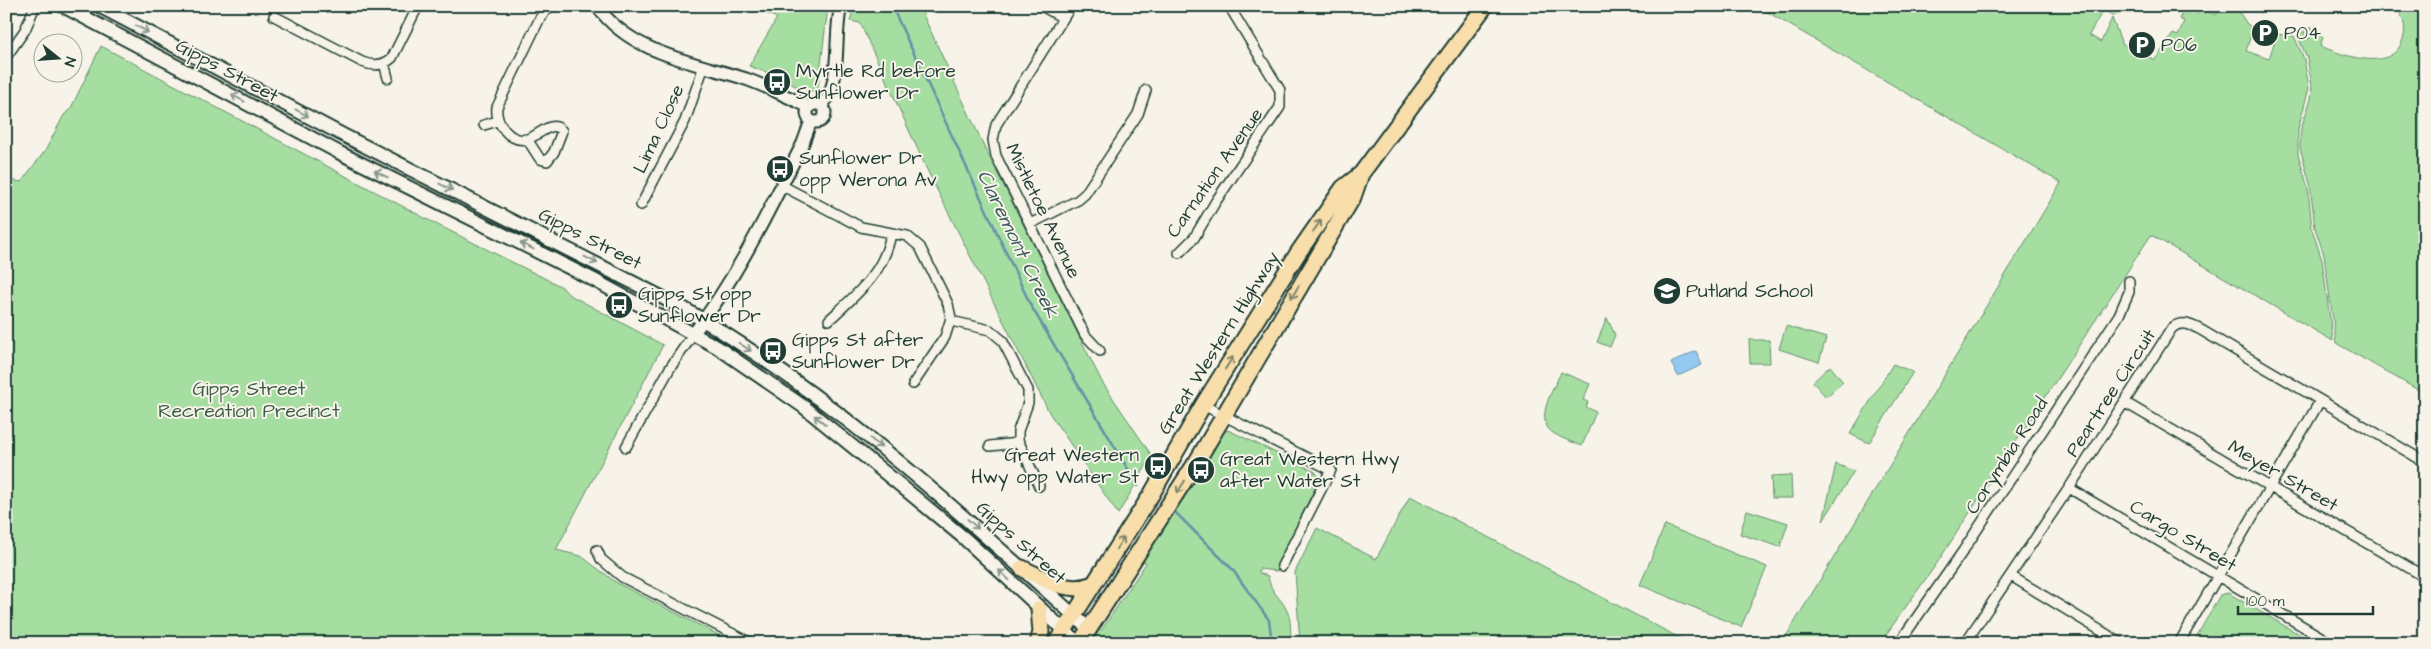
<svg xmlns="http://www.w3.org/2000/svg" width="2431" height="649" viewBox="0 0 2431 649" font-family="'Architects Daughter',sans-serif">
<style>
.green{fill:#a6dea2;stroke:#628e6b}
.water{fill:#94caf2;stroke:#6592a6}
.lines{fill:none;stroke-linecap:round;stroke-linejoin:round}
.stream{stroke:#6592a6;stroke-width:2.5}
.minor-casing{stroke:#1f3d34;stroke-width:12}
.tertiary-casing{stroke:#1f3d34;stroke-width:15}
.secondary-casing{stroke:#1f3d34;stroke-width:16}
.trunk-casing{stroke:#1f3d34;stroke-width:19}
.minor{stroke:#f7f3e8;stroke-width:9}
.tertiary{stroke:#f7f3e8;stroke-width:11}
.secondary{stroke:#f7f3e8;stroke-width:12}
.trunk{stroke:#f8deab;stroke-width:15}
.oneway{stroke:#8b988e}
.oneway2{stroke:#81856a}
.labels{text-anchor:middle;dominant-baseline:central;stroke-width:4;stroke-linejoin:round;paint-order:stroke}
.poi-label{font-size:19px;fill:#1f3d34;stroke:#f7f3e8;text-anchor:start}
.street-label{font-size:19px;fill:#1f3d34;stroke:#f7f3e8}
.park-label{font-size:19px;fill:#3a5d4a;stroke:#f7f3e8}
.water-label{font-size:20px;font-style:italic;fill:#36595a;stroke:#f7f3e8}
</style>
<rect width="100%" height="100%" fill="#f7f3e8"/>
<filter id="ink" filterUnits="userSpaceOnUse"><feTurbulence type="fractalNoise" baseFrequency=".02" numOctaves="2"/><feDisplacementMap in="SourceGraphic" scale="10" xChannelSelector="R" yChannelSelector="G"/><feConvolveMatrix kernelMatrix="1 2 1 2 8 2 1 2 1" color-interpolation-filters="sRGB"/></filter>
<g filter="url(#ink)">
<path class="green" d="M 756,6 L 828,6 L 818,89 L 808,93 L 779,77 L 749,66 L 777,18 L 754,8 Z
M 854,6 L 919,6 L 983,144 L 1102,382 L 1152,456 L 1118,514 L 1050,414 L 929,174 L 860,23 L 850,21 Z
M 1757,6 L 2151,6 L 2128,14 L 2127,10 L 2114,16 L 2103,10 L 2089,35 L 2101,42 L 2112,18 L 2122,44 L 2155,60 L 2173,34 L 2178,36 L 2184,21 L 2179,19 L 2185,7 L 2198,14 L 2201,8 L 2216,15 L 2221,6 L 2235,6 L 2247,24 L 2253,28 L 2246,51 L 2269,59 L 2277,34 L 2294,36 L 2304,59 L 2309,88 L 2298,129 L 2298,154 L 2308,188 L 2312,229 L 2322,260 L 2333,341 L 2151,235 L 1935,566 L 1880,643 L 1782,643 L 2061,183 Z
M 2394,6 L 2425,6 L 2425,394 L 2336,343 L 2324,255 L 2315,228 L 2310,184 L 2300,148 L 2301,128 L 2311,99 L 2312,86 L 2307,58 L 2297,35 L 2305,31 L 2305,36 L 2309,39 L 2311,35 L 2311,27 L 2323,37 L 2320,46 C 2345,56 2396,75 2404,35 C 2406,24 2402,14 2394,6 Z
M 101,46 L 434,223 L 562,287 L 568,294 L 663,345 L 556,550 L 581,556 L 617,583 L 734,643 L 6,643 L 6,179 L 21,182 L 45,151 L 64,115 L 71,108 Z
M 1607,318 L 1615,335 L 1610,347 L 1597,342 Z
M 1786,326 L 1826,338 L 1819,362 L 1779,349 Z
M 1749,340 L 1769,340 L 1770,363 L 1750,363 Z
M 1893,364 L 1913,372 L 1869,443 L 1850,434 Z
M 1830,366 L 1843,382 L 1826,397 L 1813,382 Z
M 1561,372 L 1590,384 L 1583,400 L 1588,402 L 1586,407 L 1596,412 L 1582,446 C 1573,442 1562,439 1553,433 C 1533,419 1554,389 1561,372 Z
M 1228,430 L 1314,471 L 1318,475 L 1318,482 L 1283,553 L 1277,571 L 1259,569 L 1259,573 L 1268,576 C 1271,595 1281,596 1287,611 C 1292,621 1290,631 1291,643 L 1088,643 L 1098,629 L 1101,631 L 1146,563 L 1143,560 L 1219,435 Z
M 1836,464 L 1854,471 L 1823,521 Z
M 1791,475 L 1792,498 L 1772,498 L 1771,476 Z
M 1410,496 L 1689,643 L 1300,643 L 1295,572 L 1317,528 L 1376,559 Z
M 1747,510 L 1788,523 L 1780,547 L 1740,534 Z
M 1665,525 L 1767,567 L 1741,627 L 1640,585 Z
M 2228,593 L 2314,643 L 2193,643 L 2220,595 Z"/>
<path class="water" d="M 1696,351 L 1702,365 L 1678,376 L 1671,363 Z"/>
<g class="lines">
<path class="stream" d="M 887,6 L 894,11 L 1031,306 L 1138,486
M 1176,513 L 1232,569 L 1269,620 L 1272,643"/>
<defs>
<path id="minor" d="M 1042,6 L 1063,18
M 1071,6 L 996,125 L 993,140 L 996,156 L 1085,335 L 1100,351
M 274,16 L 362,62 C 372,66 383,66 392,58 L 418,6
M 6,57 L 25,30 L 35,6
M 384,63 L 388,78
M 484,125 L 497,121
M 527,139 L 540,159 L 547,161 L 554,152 L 562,131 C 552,118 538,137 527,139 C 509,143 495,122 497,107 L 540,18 L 550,6
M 781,185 L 861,227 L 907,236 L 920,247 L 948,304 L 951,318 L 945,337 L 913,384
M 641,205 L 685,121 L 704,66
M 1030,224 L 1078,200 L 1085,194 L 1138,114 L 1146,90
M 1179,253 L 1194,238 L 1216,201 L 1280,107 L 1280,90 L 1229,6
M 829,320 C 857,294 885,272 891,233
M 951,321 L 990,330 L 1002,340 L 1028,390 L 1028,403 L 1018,431 L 1018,440 L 1039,486
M 2124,402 L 2425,577
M 1203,405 L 1331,470 L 1282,566
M 990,446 L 1018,443
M 626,447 L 670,368 L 694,333
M 2069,488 L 2331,643
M 597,550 L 601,559 L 622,577 L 751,643
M 2011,576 L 2121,643
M 1899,643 L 1963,551 L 2119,315 L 2129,292 L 2129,281
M 1965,643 L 2069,488 L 2172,328 C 2182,320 2191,325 2201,330 L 2425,462
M 2179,643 L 2320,401"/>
<path id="tertiary" d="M 597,6 C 631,54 694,62 746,79 C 768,87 788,97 809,107
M807 113a9 9 0 1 1 18 0a9 9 0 1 1-18 0Z
M 822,105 C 843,83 833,35 841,6
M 694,333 C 738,276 770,208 803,143 L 811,121"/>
<path id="secondary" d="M 63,6 L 340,153 L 592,279 L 717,347 L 804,407 L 900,485 L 964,538 L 1078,643
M 99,6 L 343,135 L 681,307 C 832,394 960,513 1089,629"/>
<path id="trunk" d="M 1022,568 C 1045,579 1068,595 1093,584
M 1038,643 L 1041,632 L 1039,609
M 1056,643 L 1151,495 L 1203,405 L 1298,253 L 1343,188 L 1361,174
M 1080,643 L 1197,461 L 1353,197 L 1361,174 L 1485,6"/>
</defs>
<use href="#minor" class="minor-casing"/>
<use href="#tertiary" class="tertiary-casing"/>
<use href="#secondary" class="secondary-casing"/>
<use href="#trunk" class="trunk-casing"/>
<use href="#minor" class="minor"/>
<use href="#tertiary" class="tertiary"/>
<use href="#secondary" class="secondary"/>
<use href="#trunk" class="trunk"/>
</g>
<defs><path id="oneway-shaft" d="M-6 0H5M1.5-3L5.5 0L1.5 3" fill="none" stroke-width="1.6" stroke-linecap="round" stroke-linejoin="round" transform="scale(1.25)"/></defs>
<g class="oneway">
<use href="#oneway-shaft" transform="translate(142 29) rotate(28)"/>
<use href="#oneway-shaft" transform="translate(238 98) rotate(-152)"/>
<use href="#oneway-shaft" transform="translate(302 113) rotate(28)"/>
<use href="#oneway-shaft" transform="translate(381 174) rotate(-154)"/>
<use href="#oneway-shaft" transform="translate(446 187) rotate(27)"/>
<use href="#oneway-shaft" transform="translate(527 246) rotate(-154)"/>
<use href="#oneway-shaft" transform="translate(591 260) rotate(27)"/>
<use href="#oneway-shaft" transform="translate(745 347) rotate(34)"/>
<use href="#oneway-shaft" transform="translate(820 420) rotate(-142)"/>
<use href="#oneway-shaft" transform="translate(876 443) rotate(39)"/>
<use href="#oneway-shaft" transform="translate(973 524) rotate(41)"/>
<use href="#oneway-shaft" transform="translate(1004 575) rotate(-136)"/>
</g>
<g class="oneway2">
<use href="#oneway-shaft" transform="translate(1317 226) rotate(-56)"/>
<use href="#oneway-shaft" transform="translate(1295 292) rotate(121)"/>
<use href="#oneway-shaft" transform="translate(1229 363) rotate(-58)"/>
<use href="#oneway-shaft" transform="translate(1181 487) rotate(122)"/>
<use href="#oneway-shaft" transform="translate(1120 543) rotate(-57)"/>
</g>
</g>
<defs>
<symbol id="parking-disc" viewBox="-11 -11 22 22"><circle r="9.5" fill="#1f3d34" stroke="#f7f3e8"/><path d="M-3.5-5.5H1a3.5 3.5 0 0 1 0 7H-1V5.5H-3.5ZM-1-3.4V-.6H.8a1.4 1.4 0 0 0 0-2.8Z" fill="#fff"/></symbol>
<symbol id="bus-disc" viewBox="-11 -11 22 22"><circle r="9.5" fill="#1f3d34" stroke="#f7f3e8"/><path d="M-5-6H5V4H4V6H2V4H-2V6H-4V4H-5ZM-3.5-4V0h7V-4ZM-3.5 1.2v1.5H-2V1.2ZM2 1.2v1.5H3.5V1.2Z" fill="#fff"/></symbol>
<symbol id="school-disc" viewBox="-11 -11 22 22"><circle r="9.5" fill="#1f3d34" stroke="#f7f3e8"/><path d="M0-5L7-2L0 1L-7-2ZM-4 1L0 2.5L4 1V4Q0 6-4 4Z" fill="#fff"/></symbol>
</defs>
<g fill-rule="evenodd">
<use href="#parking-disc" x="2249" y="17" width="32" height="32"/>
<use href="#parking-disc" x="2126" y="29" width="32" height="32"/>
<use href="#bus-disc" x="761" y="66" width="32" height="32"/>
<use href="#bus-disc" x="764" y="153" width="32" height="32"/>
<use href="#school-disc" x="1651" y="275" width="32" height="32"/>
<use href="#bus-disc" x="603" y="289" width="32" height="32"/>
<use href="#bus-disc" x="757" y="335" width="32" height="32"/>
<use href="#bus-disc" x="1142" y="450" width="32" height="32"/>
<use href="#bus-disc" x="1185" y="454" width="32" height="32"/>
</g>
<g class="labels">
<g class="poi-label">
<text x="2284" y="33">P04</text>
<text x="2161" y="45">P06</text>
<text x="796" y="71">Myrtle Rd before<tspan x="796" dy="22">Sunflower Dr</tspan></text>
<text x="799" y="158">Sunflower Dr<tspan x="799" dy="22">opp Werona Av</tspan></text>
<text x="1686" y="291">Putland School</text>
<text x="638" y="294">Gipps St opp<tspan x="638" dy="22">Sunflower Dr</tspan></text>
<text x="792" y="340">Gipps St after<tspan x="792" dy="22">Sunflower Dr</tspan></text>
<text x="1139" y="455" text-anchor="end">Great Western<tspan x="1139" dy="22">Hwy opp Water St</tspan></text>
<text x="1220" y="459">Great Western Hwy<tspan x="1220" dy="22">after Water St</tspan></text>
</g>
<g class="street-label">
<text transform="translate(227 71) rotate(28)">Gipps Street</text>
<text transform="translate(659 129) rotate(-65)">Lima Close</text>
<text transform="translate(1215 173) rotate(-55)">Carnation Avenue</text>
<text transform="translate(1043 211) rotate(64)">Mistletoe Avenue</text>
<text transform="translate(590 239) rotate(27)">Gipps Street</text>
<text transform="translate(1219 343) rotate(-58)">Great Western Highway</text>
<text transform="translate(2111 393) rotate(-57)">Peartree Circuit</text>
<text transform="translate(2007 456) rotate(-57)">Corymbia Road</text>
<text transform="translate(2283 476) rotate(30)">Meyer Street</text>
<text transform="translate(2183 536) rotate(31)">Cargo Street</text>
<text transform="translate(1021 543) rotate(42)">Gipps Street</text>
</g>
<g class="park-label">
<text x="249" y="389">Gipps Street<tspan x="249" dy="22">Recreation Precinct</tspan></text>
</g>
<g class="water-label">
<text transform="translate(1018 244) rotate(64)">Claremont Creek</text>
</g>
</g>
<rect width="2431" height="649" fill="none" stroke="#f7f3e8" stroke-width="25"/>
<rect x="12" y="12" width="2406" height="624" fill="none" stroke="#1f3d34" stroke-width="2" filter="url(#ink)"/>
<g transform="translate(58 58) rotate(107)"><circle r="24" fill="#f7f3e8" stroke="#a1aaa0"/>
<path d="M0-4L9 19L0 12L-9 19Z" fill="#1f3d34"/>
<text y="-8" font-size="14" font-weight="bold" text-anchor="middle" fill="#1f3d34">N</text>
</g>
<path d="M2238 606v8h135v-8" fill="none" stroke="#1f3d34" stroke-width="2.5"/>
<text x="2246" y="606" font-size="15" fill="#1f3d34" stroke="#f7f3e8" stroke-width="4" paint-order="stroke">100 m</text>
</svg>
